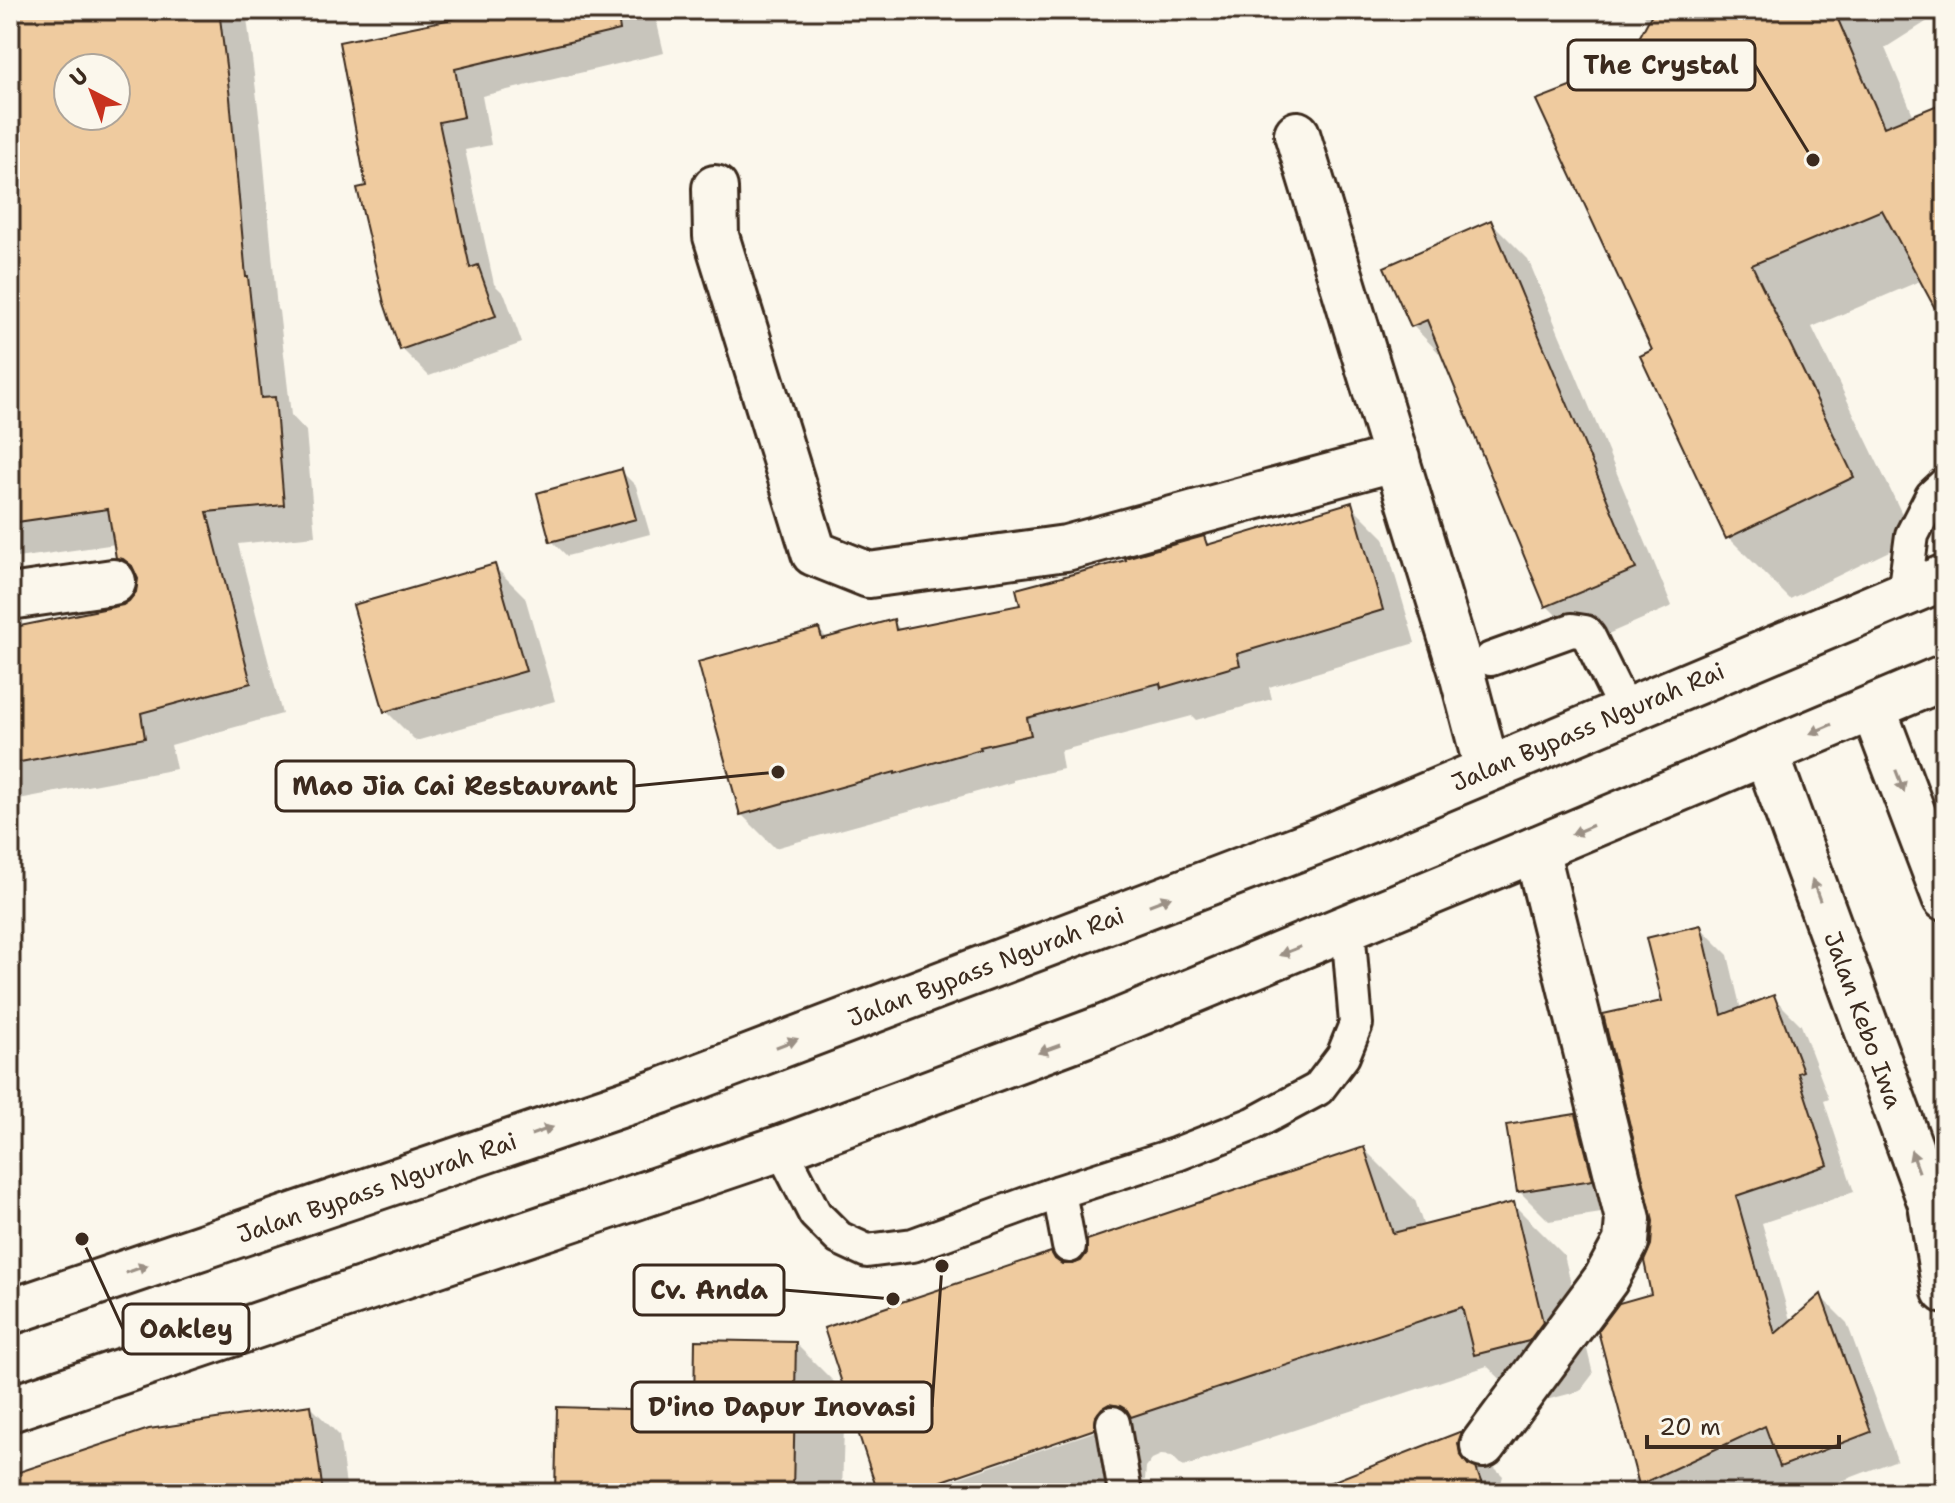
<svg xmlns="http://www.w3.org/2000/svg" width="1955" height="1503" viewBox="0 0 1955 1503" font-family="'Shantell Sans',sans-serif">
<style>
.shadow{fill:#0003;fill-rule:evenodd}
.building{fill:#efcb9f;stroke:#3b2a1e;stroke-width:2;fill-rule:evenodd}
.lines{fill:none;stroke-linecap:round;stroke-linejoin:round}
.lane-casing{stroke:#3b2a1e;stroke-width:38}
.street-casing{stroke:#3b2a1e;stroke-width:50}
.highway-casing{stroke:#3b2a1e;stroke-width:50}
.lane{stroke:#fbf7ec;stroke-width:32}
.street{stroke:#fbf7ec;stroke-width:44}
.highway{stroke:#fbf7ec;stroke-width:44}
.oneway{fill:#9b9085}
.labels{text-anchor:middle;dominant-baseline:central;stroke-width:8;stroke-linejoin:round;paint-order:stroke}
.street-label{font-size:24px;fill:#3b2a1e;stroke:#fbf7ec}
.leader{fill:none;stroke:#3b2a1e;stroke-width:3}
.callout-dot{fill:#3b2a1e;stroke:#fbf7ec;stroke-width:3}
.callout{fill:#fbf7ec;stroke:#3b2a1e;stroke-width:3}
.callout-label{font-size:26px;text-anchor:middle;font-weight:bold;fill:#3b2a1e}
</style>
<rect width="100%" height="100%" fill="#fbf7ec"/>
<filter id="ink" filterUnits="userSpaceOnUse"><feTurbulence type="fractalNoise" baseFrequency=".0125" numOctaves="2"/><feDisplacementMap in="SourceGraphic" scale="16" xChannelSelector="R" yChannelSelector="G"/><feConvolveMatrix kernelMatrix="1 2 1 2 8 2 1 2 1" color-interpolation-filters="sRGB"/></filter>
<g filter="url(#ink)">
<path class="shadow" d="M 10,10 L 246,10 L 261,131 L 277,309 L 279,311 L 291,415 L 306,431 L 315,536 L 238,544 L 282,714 L 171,745 L 176,769 L 19,799 L 10,790 L 10,625 L 14,624 L 18,628 L 117,609 L 130,603 L 138,591 L 139,579 L 118,557 L 116,544 L 10,559 ZM 68,68 L 116,68 L 116,116 L 68,116 Z
M 505,10 L 654,10 L 664,53 L 482,96 L 491,145 L 465,150 L 494,284 L 505,295 L 522,343 L 429,376 L 401,348 L 368,188 L 342,43 Z
M 1641,10 L 1945,10 L 1885,48 L 1914,117 L 1945,105 L 1945,323 L 1922,280 L 1812,327 L 1914,539 L 1790,599 L 1728,537 L 1654,351 L 1626,68 L 1649,24 Z
M 1491,222 L 1528,259 L 1672,606 L 1585,644 L 1547,606 L 1444,358 L 1413,326 L 1387,268 Z
M 621,471 L 636,486 L 650,534 L 567,556 L 552,541 Z
M 1351,505 L 1384,538 L 1415,643 L 1269,687 L 1272,699 L 1196,720 L 1192,716 L 1060,751 L 1063,769 L 1013,780 L 1013,782 L 775,848 L 741,814 L 819,630 L 828,639 L 893,622 L 902,631 L 1022,606 L 1204,539 L 1211,546 Z
M 495,567 L 525,597 L 555,701 L 416,741 L 386,711 Z
M 1700,927 L 1728,955 L 1741,1010 L 1773,997 L 1801,1025 L 1829,1099 L 1824,1101 L 1854,1192 L 1762,1223 L 1791,1323 L 1820,1296 L 1847,1323 L 1897,1460 L 1810,1493 L 1618,1493 L 1639,1475 L 1653,1295 L 1653,1245 L 1664,1003 Z
M 1575,1116 L 1605,1146 L 1621,1210 L 1549,1221 L 1519,1191 Z
M 1364,1149 L 1415,1200 L 1424,1227 L 1513,1204 L 1564,1255 L 1593,1374 L 1580,1391 L 1527,1405 L 1487,1366 L 1183,1467 L 1172,1456 L 1161,1455 L 1152,1459 L 1146,1467 L 1145,1480 L 1106,1493 L 914,1493 L 1105,1428 L 1104,1424 L 911,1490 L 911,1493 L 880,1493 L 1051,1254 L 1062,1266 L 1074,1266 Z
M 796,1344 L 845,1393 L 842,1493 L 557,1493 L 696,1413 Z
M 311,1407 L 339,1435 L 347,1493 L 10,1493 L 10,1478 Z
M 1461,1434 L 1503,1476 L 1500,1487 L 1501,1493 L 1309,1493 Z"/>
<path class="building" d="M 10,10 L 219,10 L 230,98 L 246,277 L 248,277 L 261,398 L 275,397 L 284,505 L 207,512 L 251,683 L 141,713 L 145,738 L 10,764 L 10,628 L 123,605 L 129,601 L 136,592 L 138,579 L 132,566 L 123,559 L 116,558 L 108,509 L 10,523 ZM 68,68 L 116,68 L 116,116 L 68,116 Z
M 496,10 L 617,10 L 620,30 L 455,69 L 464,117 L 439,122 L 470,268 L 478,265 L 496,316 L 400,350 L 384,303 L 357,188 L 366,186 L 339,42 Z
M 1654,10 L 1834,10 L 1884,127 L 1945,102 L 1945,327 L 1882,210 L 1752,265 L 1854,477 L 1726,539 L 1640,356 L 1652,350 L 1536,100 L 1624,66 Z
M 1491,220 L 1636,569 L 1545,607 L 1427,320 L 1411,327 L 1384,267 Z
M 622,469 L 636,519 L 550,542 L 537,493 Z
M 1352,502 L 1383,610 L 1237,654 L 1240,665 L 1161,688 L 1160,683 L 1027,718 L 1031,735 L 980,747 L 981,749 L 895,774 L 895,772 L 740,815 L 698,662 L 819,628 L 822,639 L 894,619 L 896,630 L 1020,605 L 1016,589 L 1126,560 L 1125,558 L 1204,536 L 1207,545 Z
M 495,564 L 526,671 L 384,712 L 353,605 Z
M 1701,925 L 1722,1015 L 1774,995 L 1803,1071 L 1798,1073 L 1828,1165 L 1736,1196 L 1775,1334 L 1821,1294 L 1871,1432 L 1780,1467 L 1765,1426 L 1639,1485 L 1598,1331 L 1619,1303 L 1651,1294 L 1644,1261 L 1651,1245 L 1653,1221 L 1603,1014 L 1662,1001 L 1646,938 Z
M 1576,1114 L 1593,1180 L 1517,1192 L 1506,1125 Z
M 1364,1147 L 1393,1233 L 1514,1202 L 1543,1322 L 1529,1341 L 1474,1355 L 1462,1307 L 1131,1417 L 1127,1410 L 1120,1406 L 1109,1404 L 1102,1408 L 1096,1416 L 1095,1429 L 907,1493 L 878,1493 L 824,1328 L 1051,1252 L 1055,1259 L 1062,1264 L 1073,1264 L 1081,1261 L 1087,1253 L 1087,1240 Z
M 695,1340 L 796,1342 L 793,1493 L 555,1493 L 557,1407 L 694,1411 Z
M 311,1405 L 323,1493 L 10,1493 L 10,1475 L 149,1429 Z
M 1462,1431 L 1458,1443 L 1460,1454 L 1468,1465 L 1476,1468 L 1485,1493 L 1314,1493 L 1313,1489 Z"/>
<g class="lines">
<defs>
<path id="lane" d="M 1904,594 L 1912,535 L 1932,496 L 1945,484
M 1491,659 L 1572,630 L 1585,632 L 1589,637 L 1626,712
M 781,1148 L 815,1214 L 839,1238 L 867,1251 L 913,1245 L 1059,1192 L 1177,1154 L 1253,1124 L 1318,1089 L 1343,1056 L 1356,1024 L 1348,927
M 1059,1192 L 1069,1246
M 1113,1423 L 1125,1493"/>
<path id="street" d="M 1297,134 L 1461,670 L 1487,769
M 715,188 L 716,236 L 814,553 L 869,575 L 1066,548 L 1397,458
M 10,597 L 113,582
M 1873,708 L 1945,898
M 1766,753 L 1931,1204 L 1945,1291
M 1483,1445 L 1606,1279 L 1626,1242 L 1628,1219 L 1536,849"/>
<path id="highway" d="M 10,1312 L 661,1091 L 1328,837 L 1945,577
M 10,1409 L 781,1148 L 1103,1028 L 1536,849 L 1945,677"/>
</defs>
<use href="#lane" class="lane-casing"/>
<use href="#street" class="street-casing"/>
<use href="#highway" class="highway-casing"/>
<use href="#lane" class="lane"/>
<use href="#street" class="street"/>
<use href="#highway" class="highway"/>
</g>
<defs><path id="oneway-solid" d="M-6-.8H1V-3.2L6.5 0L1 3.2V.8H-6Z" transform="scale(2)"/></defs>
<g class="oneway">
<use href="#oneway-solid" transform="translate(1821 729) rotate(157)"/>
<use href="#oneway-solid" transform="translate(1900 781) rotate(69)"/>
<use href="#oneway-solid" transform="translate(1582 830) rotate(157)"/>
<use href="#oneway-solid" transform="translate(1816 890) rotate(-110)"/>
<use href="#oneway-solid" transform="translate(1160 901) rotate(-21)"/>
<use href="#oneway-solid" transform="translate(1290 951) rotate(158)"/>
<use href="#oneway-solid" transform="translate(787 1043) rotate(-21)"/>
<use href="#oneway-solid" transform="translate(1049 1049) rotate(160)"/>
<use href="#oneway-solid" transform="translate(542 1131) rotate(-19)"/>
<use href="#oneway-solid" transform="translate(1915 1161) rotate(-110)"/>
<use href="#oneway-solid" transform="translate(137 1269) rotate(-19)"/>
</g>
</g>
<g class="labels">
<g class="street-label">
<text transform="translate(1588 727) rotate(-23)">Jalan Bypass Ngurah Rai</text>
<text transform="translate(986 967) rotate(-21)">Jalan Bypass Ngurah Rai</text>
<text transform="translate(1863 1020) rotate(70)">Jalan Kebo Iwa</text>
<text transform="translate(377 1188) rotate(-19)">Jalan Bypass Ngurah Rai</text>
</g>
</g>
<path class="leader" d="M1813 160L1755 65M778 772L634 786M893 1299L784 1290M82 1239L123 1329M942 1266L932 1407"/>
<g class="callout-dot">
<circle cx="1813" cy="160" r="8"/>
<circle cx="778" cy="772" r="8"/>
<circle cx="893" cy="1299" r="8"/>
<circle cx="82" cy="1239" r="8"/>
<circle cx="942" cy="1266" r="8"/>
</g>
<g class="callout">
<rect x="1568" y="40" width="187" height="50" rx="8"/>
<rect x="276" y="761" width="358" height="50" rx="8"/>
<rect x="634" y="1265" width="150" height="50" rx="8"/>
<rect x="123" y="1304" width="126" height="50" rx="8"/>
<rect x="632" y="1382" width="300" height="50" rx="8"/>
</g>
<g class="callout-label">
<text x="1661" y="74">The Crystal</text>
<text x="455" y="795">Mao Jia Cai Restaurant</text>
<text x="709" y="1299">Cv. Anda</text>
<text x="186" y="1338">Oakley</text>
<text x="782" y="1416">D'ino Dapur Inovasi</text>
</g>
<rect width="1955" height="1503" fill="none" stroke="#fbf7ec" stroke-width="40"/>
<rect x="20" y="20" width="1915" height="1463" fill="none" stroke="#3b2a1e" stroke-width="3" filter="url(#ink)"/>
<g transform="translate(92 92) rotate(318)"><circle r="38" fill="#fbf7ec" stroke="#aea59a" stroke-width="2"/>
<path d="M0-6L14 30L0 20L-14 30Z" fill="#c8321e"/>
<text y="-12" font-size="22" font-weight="bold" text-anchor="middle" fill="#3b2a1e">U</text>
</g>
<path d="M1647 1435v12h192v-12" fill="none" stroke="#3b2a1e" stroke-width="4"/>
<text x="1659" y="1435" font-size="24" fill="#3b2a1e" stroke="#fbf7ec" stroke-width="6" paint-order="stroke">20 m</text>
</svg>
